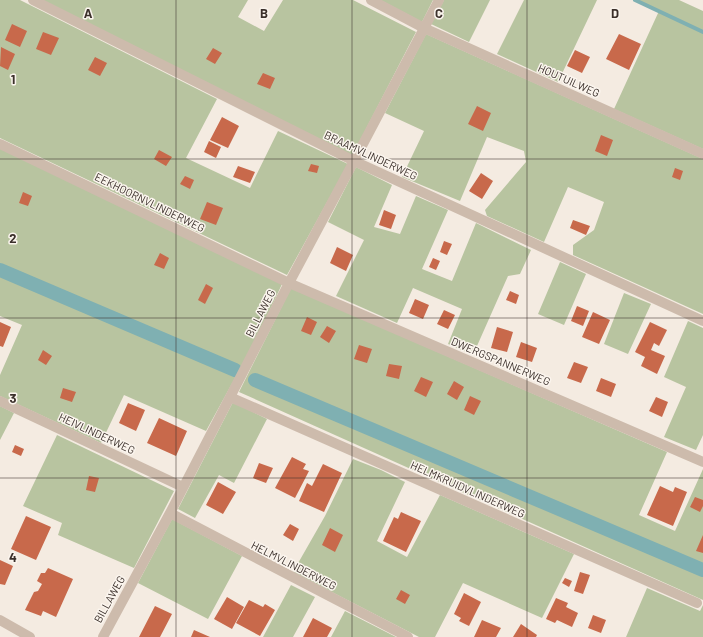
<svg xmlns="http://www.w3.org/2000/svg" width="703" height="637" viewBox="0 0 703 637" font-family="Barlow,sans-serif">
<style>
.green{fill:#b8c4a0}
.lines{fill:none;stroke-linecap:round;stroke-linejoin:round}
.stream{stroke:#7fb0b2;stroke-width:4}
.canal{stroke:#7fb0b2;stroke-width:14}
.building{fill:#c8694b}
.minor{stroke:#cdbbac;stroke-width:10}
.grid{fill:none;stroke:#3b302b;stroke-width:1;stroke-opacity:0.55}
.labels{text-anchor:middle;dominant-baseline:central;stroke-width:3;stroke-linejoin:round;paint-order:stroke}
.street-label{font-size:11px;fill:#3b302b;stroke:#fbf5ee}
.grid-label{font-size:13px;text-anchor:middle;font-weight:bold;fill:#3b302b;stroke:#fbf5ee;stroke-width:3;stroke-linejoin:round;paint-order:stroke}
</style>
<rect width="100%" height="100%" fill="#f4ebe1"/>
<path class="green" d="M 0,0 L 20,0 L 217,99 L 186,158 L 250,188 L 278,131 L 348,164 L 287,275 L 0,138 Z
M 40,0 L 248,0 L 238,17 L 264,31 L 283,0 L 353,0 L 416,32 L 351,158 Z
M 380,0 L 433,0 L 422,22 Z
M 444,0 L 490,0 L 469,42 L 431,24 Z
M 524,0 L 597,0 L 558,82 L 497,54 Z
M 635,0 L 679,0 L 703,11 L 703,149 L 614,109 L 659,11 Z
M 426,34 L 703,159 L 703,314 L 573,255 L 573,245 L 594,230 L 604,202 L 568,187 L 544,242 L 487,216 L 485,210 L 526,162 L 524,151 L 487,137 L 460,201 L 402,177 L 424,131 L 385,113 Z
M 0,148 L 282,284 L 258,336 L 206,431 L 124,395 L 101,443 L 0,396 L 0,375 L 22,325 L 0,316 Z
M 356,167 L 392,185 L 374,227 L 400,234 L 416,196 L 448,210 L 422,269 L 452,281 L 476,223 L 531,250 L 520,274 L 508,276 L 473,355 L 448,344 L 462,309 L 413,288 L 397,323 L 336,296 L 364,240 L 328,222 Z
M 560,262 L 586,274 L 564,325 L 538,314 Z
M 291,288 L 667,452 L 639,515 L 675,531 L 703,469 L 703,600 L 239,392 Z
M 624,293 L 651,304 L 628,354 L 604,344 Z
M 688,321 L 703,328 L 703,435 L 696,450 L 664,437 L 686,387 L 664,377 Z
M 233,402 L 267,419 L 234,483 L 219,475 L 195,518 L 178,509 Z
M 0,406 L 14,413 L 0,440 Z
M 57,435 L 174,491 L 134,568 L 58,535 L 62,523 L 23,506 Z
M 353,459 L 381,470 L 405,482 L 377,541 L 407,557 L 440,495 L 574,554 L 542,618 L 463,583 L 435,637 L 419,637 L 293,572 L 325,516 Z
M 172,519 L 242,556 L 208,619 L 138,583 Z
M 291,585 L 315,597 L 293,637 L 263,637 Z
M 647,588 L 700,611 L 703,605 L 703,637 L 626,637 Z
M 345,611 L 396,637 L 331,637 Z"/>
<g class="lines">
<path class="stream" d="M 635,0 L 703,32"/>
<path class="canal" d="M 0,270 L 235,370
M 255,380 L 703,570"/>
</g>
<path class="building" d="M 12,24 L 27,31 L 20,47 L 5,40 Z
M 43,32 L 59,38 L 51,55 L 36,49 Z
M 619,34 L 641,44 L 629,70 L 606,59 Z
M 1,47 L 15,54 L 8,70 L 0,66 Z
M 213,48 L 222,53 L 215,64 L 206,59 Z
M 575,50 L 590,57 L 582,73 L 567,66 Z
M 95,57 L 107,63 L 100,76 L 88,70 Z
M 263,73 L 275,78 L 270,89 L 257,84 Z
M 477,106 L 491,113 L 483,131 L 468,124 Z
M 222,117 L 239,126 L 228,148 L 210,140 Z
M 601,135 L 613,140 L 607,156 L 595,151 Z
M 209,141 L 221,147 L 216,158 L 204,152 Z
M 159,150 L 172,157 L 166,166 L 154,159 Z
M 311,164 L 319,166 L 317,173 L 308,171 Z
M 238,166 L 255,172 L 250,183 L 233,177 Z
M 675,168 L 683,171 L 680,180 L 672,177 Z
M 481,173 L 493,181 L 482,199 L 469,191 Z
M 185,176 L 194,180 L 190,189 L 180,184 Z
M 23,192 L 32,196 L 28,206 L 19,203 Z
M 207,202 L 223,208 L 216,225 L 200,219 Z
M 384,210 L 396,215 L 391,229 L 379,225 Z
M 573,220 L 590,226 L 586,235 L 570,228 Z
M 444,241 L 452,244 L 447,255 L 440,252 Z
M 337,247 L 353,255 L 346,271 L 330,263 Z
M 160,253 L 169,258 L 164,269 L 154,265 Z
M 433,258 L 440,261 L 436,270 L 429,267 Z
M 206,284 L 213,288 L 205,304 L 198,300 Z
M 510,291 L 519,295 L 516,304 L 506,300 Z
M 415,299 L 429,305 L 423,319 L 409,313 Z
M 577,306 L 589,311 L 583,326 L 571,321 Z
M 444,310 L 455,315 L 448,329 L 437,324 Z
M 593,312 L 610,320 L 599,344 L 582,337 Z
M 307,317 L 317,322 L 311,335 L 301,331 Z
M 0,322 L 11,327 L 3,347 L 0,346 Z
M 650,322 L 667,330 L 659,346 L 654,343 L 651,350 L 665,356 L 657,374 L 641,366 L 645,357 L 635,352 Z
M 327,326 L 336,331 L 329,343 L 320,337 Z
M 497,327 L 513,332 L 507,352 L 491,348 Z
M 521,342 L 537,348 L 532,362 L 516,357 Z
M 359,345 L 372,349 L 367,363 L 354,359 Z
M 43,350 L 52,356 L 46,365 L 38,360 Z
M 574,362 L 588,367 L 581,383 L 567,378 Z
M 389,364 L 402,366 L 399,379 L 386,376 Z
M 421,377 L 433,382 L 426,397 L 414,391 Z
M 601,378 L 616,384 L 611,397 L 596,391 Z
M 454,381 L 464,387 L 457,400 L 447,394 Z
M 63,388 L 76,392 L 72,402 L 60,398 Z
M 470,396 L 481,401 L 474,415 L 464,410 Z
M 656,397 L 668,402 L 662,417 L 649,411 Z
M 128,403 L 145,410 L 136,431 L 119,423 Z
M 159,418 L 187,431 L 176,456 L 147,443 Z
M 15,445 L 24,449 L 21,456 L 12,452 Z
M 292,457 L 306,464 L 303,469 L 309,471 L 295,498 L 275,488 Z
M 259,463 L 273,468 L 266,483 L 253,478 Z
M 323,464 L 342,473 L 324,512 L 299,501 L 307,483 L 312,486 Z
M 89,476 L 99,478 L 95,492 L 86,490 Z
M 218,482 L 236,492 L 223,514 L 206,505 Z
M 660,486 L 673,492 L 675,487 L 687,492 L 673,526 L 647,515 Z
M 695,497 L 703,500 L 703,506 L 700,512 L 690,507 Z
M 401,512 L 421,521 L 406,552 L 383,541 L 394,517 L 398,519 Z
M 26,516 L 51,527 L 36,560 L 11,549 Z
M 290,524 L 299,529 L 293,541 L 283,535 Z
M 330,528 L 343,535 L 335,552 L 322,545 Z
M 703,535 L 703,553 L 696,551 Z
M 0,560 L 13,566 L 5,585 L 0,584 Z
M 48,568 L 73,579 L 56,617 L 43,611 L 41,616 L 25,610 L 34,592 L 38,591 L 42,584 L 37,581 L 41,573 L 45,573 Z
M 580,572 L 590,575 L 583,594 L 574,591 Z
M 565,578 L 572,581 L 569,587 L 562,583 Z
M 401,590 L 410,595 L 405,604 L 396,599 Z
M 464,593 L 481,602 L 469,626 L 459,621 L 461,618 L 454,614 Z
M 227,597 L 244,607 L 232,629 L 214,619 Z
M 556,598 L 568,603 L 566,607 L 578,613 L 572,627 L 557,620 L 555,623 L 546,619 Z
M 249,600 L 263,607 L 265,604 L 275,610 L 260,636 L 236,623 Z
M 155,606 L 172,614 L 160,637 L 139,637 Z
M 593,615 L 606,620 L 601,633 L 588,628 Z
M 313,618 L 332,628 L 327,637 L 303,637 Z
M 482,620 L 501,628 L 496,637 L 474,637 Z
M 521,624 L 537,635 L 536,637 L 513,637 Z
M 194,630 L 210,637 L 191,637 Z"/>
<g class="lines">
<path class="minor" d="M 33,0 L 354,161 L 703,321
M 371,0 L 424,28 L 703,154
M 0,144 L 289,283 L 703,462
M 230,397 L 697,603
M 0,401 L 183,487
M 170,513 L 408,637
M 0,620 L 30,637
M 103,637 L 170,513 L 289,283 L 354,161 L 439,0"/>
</g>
<path class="grid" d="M 176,0 L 176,637M 352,0 L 352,637M 527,0 L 527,637M 0,159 L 703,159M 0,318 L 703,318M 0,478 L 703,478"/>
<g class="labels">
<g class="street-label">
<text transform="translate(569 80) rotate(24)">HOUTUILWEG</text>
<text transform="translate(371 155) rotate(25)">BRAAMVLINDERWEG</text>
<text transform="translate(150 202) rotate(26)">EEKHOORNVLINDERWEG</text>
<text transform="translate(260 313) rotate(-63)">BILLAWEG</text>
<text transform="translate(501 361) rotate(23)">DWERGSPANNERWEG</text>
<text transform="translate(97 433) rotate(25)">HEIVLINDERWEG</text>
<text transform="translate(468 489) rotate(24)">HELMKRUIDVLINDERWEG</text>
<text transform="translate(294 565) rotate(27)">HELMVLINDERWEG</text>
<text transform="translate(109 599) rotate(-61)">BILLAWEG</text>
</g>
</g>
<g class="grid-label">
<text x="88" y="18">A</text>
<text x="264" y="18">B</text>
<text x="439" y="18">C</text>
<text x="615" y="18">D</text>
<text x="13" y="84">1</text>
<text x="13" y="243">2</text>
<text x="13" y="403">3</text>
<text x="13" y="562">4</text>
</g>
</svg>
